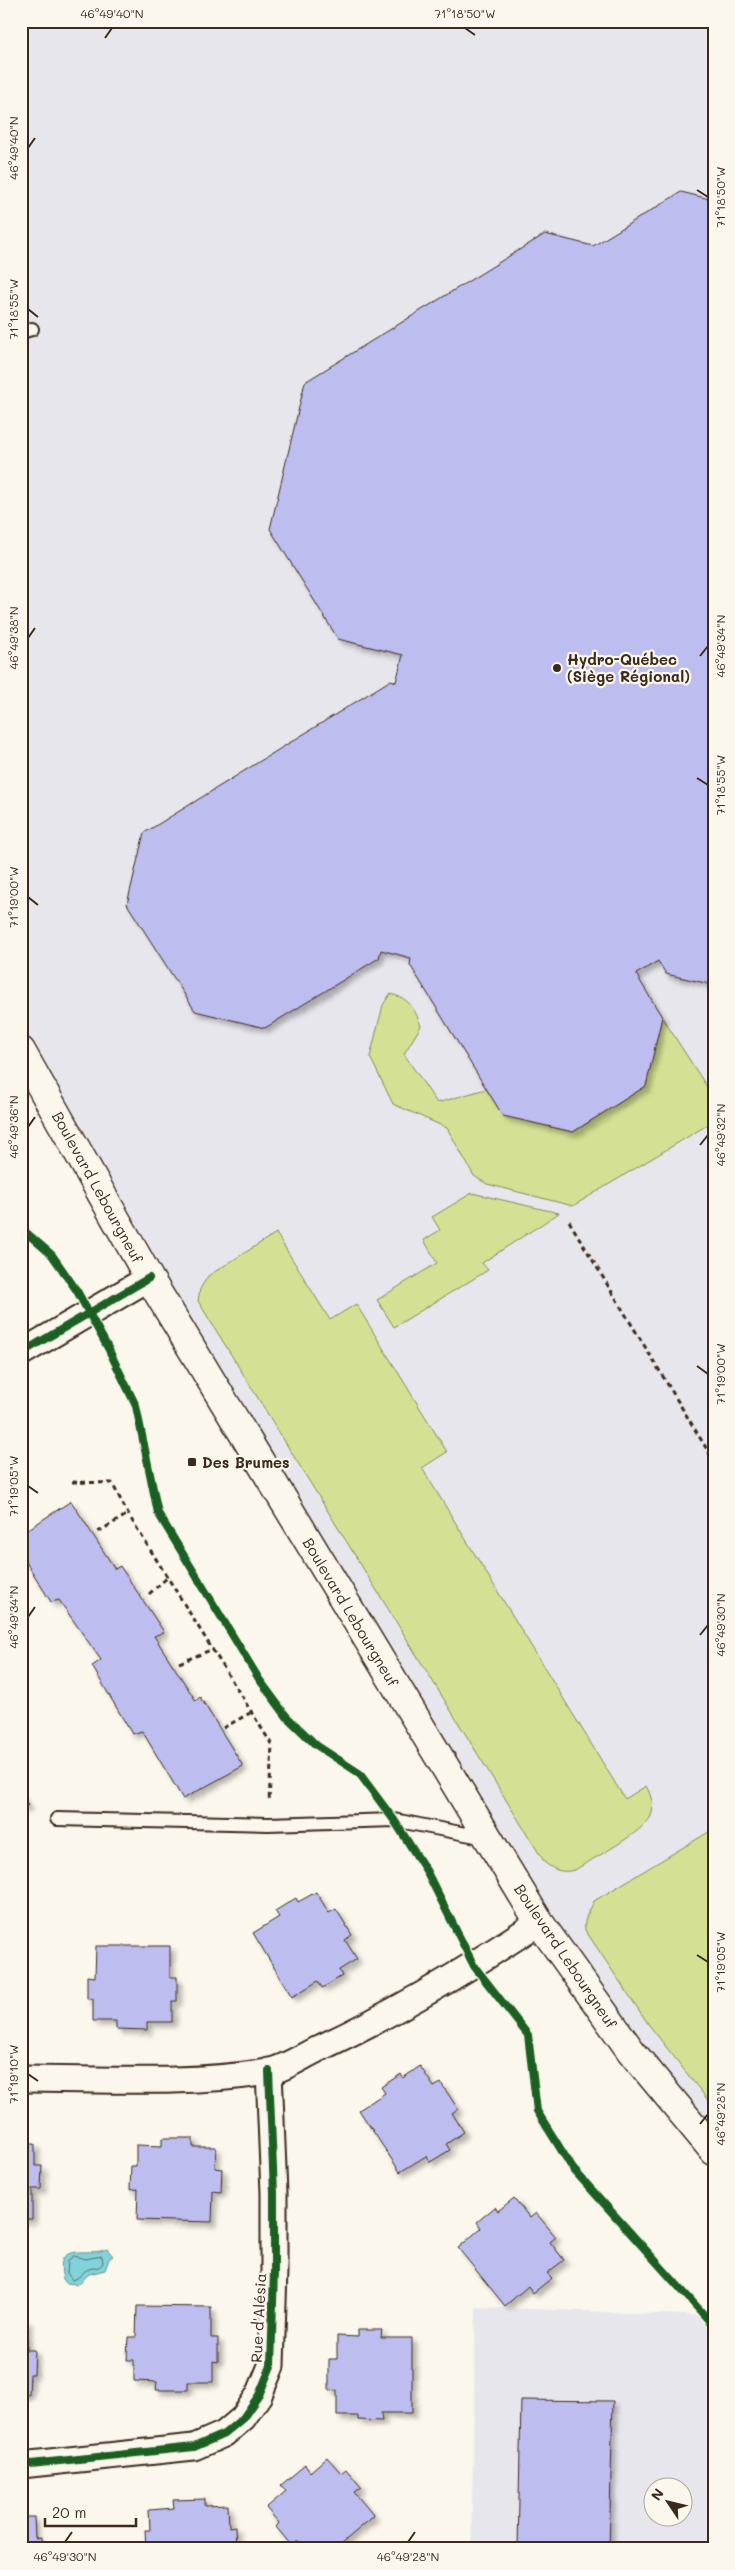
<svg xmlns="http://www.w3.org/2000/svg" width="735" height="2570" viewBox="0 0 735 2570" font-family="Mali,sans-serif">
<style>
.built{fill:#e8e6ed;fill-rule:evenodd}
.green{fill:#d4e194;stroke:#888659}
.water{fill:#82d3d9;stroke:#668f8e}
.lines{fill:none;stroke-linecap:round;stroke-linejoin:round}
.shore{stroke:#576e69;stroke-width:1}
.building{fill:#bdbdef;stroke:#3b2a1e;filter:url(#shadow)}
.service-casing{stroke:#3b2a1e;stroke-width:16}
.minor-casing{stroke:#3b2a1e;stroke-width:29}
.secondary-casing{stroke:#3b2a1e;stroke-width:31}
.path{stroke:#3b2a1e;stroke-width:3;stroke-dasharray:5 4;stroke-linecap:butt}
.service{stroke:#fbf7ec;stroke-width:12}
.minor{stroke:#fbf7ec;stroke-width:25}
.secondary{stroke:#fbf7ec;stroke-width:28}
.cycleway-casing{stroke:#fbf7ec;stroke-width:11}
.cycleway{stroke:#1b5e20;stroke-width:8}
.ticks{fill:none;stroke:#3b2a1e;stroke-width:2}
.poi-dot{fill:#3b2a1e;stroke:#fbf7ec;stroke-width:2}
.labels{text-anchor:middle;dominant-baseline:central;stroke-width:4.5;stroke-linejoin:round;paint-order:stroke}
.poi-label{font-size:15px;font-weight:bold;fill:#3b2a1e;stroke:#fbf7ec;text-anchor:start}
.street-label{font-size:15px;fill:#3b2a1e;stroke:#fbf7ec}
.neatline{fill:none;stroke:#3b2a1e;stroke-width:2}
.ticks-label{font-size:12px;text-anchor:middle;fill:#3b2a1e}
</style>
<defs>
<filter id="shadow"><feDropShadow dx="4.5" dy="4.5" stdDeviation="2.5" flood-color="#0004"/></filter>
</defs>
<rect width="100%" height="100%" fill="#fbf7ec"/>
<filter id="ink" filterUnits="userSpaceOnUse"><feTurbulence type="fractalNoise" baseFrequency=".02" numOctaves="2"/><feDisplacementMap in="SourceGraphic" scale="10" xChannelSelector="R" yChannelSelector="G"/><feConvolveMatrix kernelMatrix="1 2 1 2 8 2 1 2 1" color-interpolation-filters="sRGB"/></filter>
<g filter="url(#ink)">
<path class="built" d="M 21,21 L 714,21 L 714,2151 L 631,2051 L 21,1051 Z
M 476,2307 L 714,2316 L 714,2549 L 471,2549 ZM 652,2488 L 682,2488 L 682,2518 L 652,2518 Z"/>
<path class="green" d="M 390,994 C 410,998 414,1008 421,1026 L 404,1054 L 437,1103 L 486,1089 L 505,1116 L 573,1132 L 646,1086 L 662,1017 L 714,1098 L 714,1121 L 573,1206 L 487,1184 L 474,1176 L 447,1128 L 393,1104 L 370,1057 L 383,1005 Z
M 472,1193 L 559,1213 L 482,1263 L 488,1270 L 394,1327 L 377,1300 L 437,1263 L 424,1240 L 440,1230 L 432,1217 Z
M 276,1233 L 330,1320 L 356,1304 L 447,1452 L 422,1468 L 625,1799 L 646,1786 C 651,1795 655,1806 651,1816 C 643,1833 592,1859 575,1870 C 562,1873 556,1871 545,1863 L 198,1301 L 200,1289 L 208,1276 Z
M 712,1830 L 714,1833 L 714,2108 L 649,2025 L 585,1930 C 583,1918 590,1911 594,1901 Z"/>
<path class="water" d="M 107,2249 L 113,2256 L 109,2259 L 105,2270 L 89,2274 L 78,2284 L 66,2283 L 63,2279 C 53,2239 88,2258 107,2249 Z"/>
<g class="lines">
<path class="shore" d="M 74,2256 L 85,2259 L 102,2256 L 103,2263 C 99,2269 95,2267 89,2269 C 82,2271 80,2279 72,2280 L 67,2273 L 68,2261 Z"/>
</g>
<path class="building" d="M 681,192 L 714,200 L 714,985 L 666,974 L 658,961 L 636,974 L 662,1017 L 646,1086 L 573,1132 L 503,1116 L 410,965 L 411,958 L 381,950 L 379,958 L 265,1028 L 195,1011 L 127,904 L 144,833 L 391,680 L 396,682 L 403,655 L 338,639 L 270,529 L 305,382 L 545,234 L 593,246 Z
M 71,1501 L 115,1569 L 120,1566 L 164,1632 L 154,1636 L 196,1701 L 200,1697 L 243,1766 L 183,1799 L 142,1731 L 132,1734 L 92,1666 L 101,1660 L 59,1600 L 51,1602 L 21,1554 L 21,1534 Z
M 21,1794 L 28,1805 L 21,1809 Z
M 316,1892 L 329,1913 L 336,1909 L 352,1935 L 345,1940 L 357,1959 L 339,1970 L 342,1976 L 322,1988 L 318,1981 L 292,1997 L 253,1933 L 279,1917 L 275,1911 L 296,1898 L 298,1902 Z
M 96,1946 L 170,1946 L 170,1977 L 177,1977 L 177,2001 L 172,2001 L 172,2022 L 147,2022 L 147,2030 L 116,2029 L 116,2021 L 93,2021 L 93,1999 L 87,1999 L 87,1976 L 95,1977 Z
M 420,2066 L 434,2087 L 441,2083 L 458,2109 L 452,2113 L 464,2132 L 446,2144 L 450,2150 L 430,2162 L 426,2156 L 400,2172 L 359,2110 L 385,2093 L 381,2087 L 401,2074 L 403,2078 Z
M 162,2138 L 193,2138 L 193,2147 L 216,2147 L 215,2168 L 222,2169 L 221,2192 L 213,2191 L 212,2222 L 137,2220 L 138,2189 L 130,2190 L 131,2166 L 136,2166 L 136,2145 L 162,2146 Z
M 21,2144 L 35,2144 L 35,2166 L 42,2166 L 41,2189 L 32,2189 L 32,2219 L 21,2219 Z
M 514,2198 L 530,2218 L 536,2213 L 556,2237 L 550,2242 L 564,2260 L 547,2273 L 552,2278 L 533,2293 L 528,2286 L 505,2306 L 458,2248 L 481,2228 L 477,2222 L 495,2207 L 498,2211 Z
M 137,2306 L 211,2307 L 211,2338 L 218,2338 L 218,2362 L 213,2361 L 213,2382 L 188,2382 L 188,2390 L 156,2390 L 157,2382 L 134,2381 L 134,2360 L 127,2360 L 128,2337 L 136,2337 Z
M 21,2320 L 27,2320 L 27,2350 L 35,2350 L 34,2374 L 30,2374 L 29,2395 L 21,2395 Z
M 358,2330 L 382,2330 L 381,2338 L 412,2338 L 412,2413 L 381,2413 L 382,2421 L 358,2420 L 358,2416 L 337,2416 L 337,2390 L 329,2391 L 329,2359 L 337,2359 L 337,2336 L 358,2337 Z
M 521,2400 L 613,2401 L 609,2549 L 518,2549 Z
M 327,2457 L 341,2473 L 346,2469 L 361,2487 L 354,2492 L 374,2516 L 335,2549 L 304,2549 L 297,2540 L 291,2545 L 276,2527 L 279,2523 L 266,2508 L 286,2491 L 281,2485 L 305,2465 L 310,2472 Z
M 205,2499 L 205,2506 L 228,2505 L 229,2527 L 235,2526 L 236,2549 L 146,2549 L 145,2530 L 150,2530 L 149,2510 L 174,2508 L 173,2500 Z
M 21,2517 L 34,2517 L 35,2538 L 41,2537 L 42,2549 L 21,2549 Z"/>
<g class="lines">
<defs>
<path id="service" d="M 21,332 L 32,329
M 57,1819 L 268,1824 L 394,1820 L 486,1838"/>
<path id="minor" d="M 21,1353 L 149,1278
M 21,2079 C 102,2079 187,2085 267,2072 C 285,2069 306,2054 322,2047 C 399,2011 469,1969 539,1922
M 21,2465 L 194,2447 L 224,2434 L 243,2418 L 259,2395 L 271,2366 L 274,2271 L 274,2193 L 269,2071"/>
<path id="secondary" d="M 21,1051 L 149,1278 L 539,1922 L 631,2051 L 714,2151"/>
</defs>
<use href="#service" class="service-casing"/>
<use href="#minor" class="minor-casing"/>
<use href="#secondary" class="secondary-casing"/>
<path class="path" d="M 569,1221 L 714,1461
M 72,1482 L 112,1483 L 128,1514 L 272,1745 L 269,1802
M 98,1532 L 128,1514
M 149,1594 L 168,1577
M 179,1663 L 213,1649
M 223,1728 L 250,1713"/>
<use href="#service" class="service"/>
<use href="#minor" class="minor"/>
<use href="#secondary" class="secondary"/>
<defs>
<path id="cycleway" d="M 21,1228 L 52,1255 L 77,1291 L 108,1348 L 136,1406 L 158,1513 L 259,1679 L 287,1717 L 316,1745 L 359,1773 L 394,1820 L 427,1872 L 474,1966 L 528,2035 L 537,2111 L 573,2169 L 714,2326
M 21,1353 L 149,1278
M 21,2465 L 194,2447 L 224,2434 L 243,2418 L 259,2395 L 271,2366 L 274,2271 L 274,2193 L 269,2071"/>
</defs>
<use href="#cycleway" class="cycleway-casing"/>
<use href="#cycleway" class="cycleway"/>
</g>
</g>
<path class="ticks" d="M 465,28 L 475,35M 105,38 L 112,28M 28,148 L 35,138M 697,190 L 708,197M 28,309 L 38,317M 28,638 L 35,628M 700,656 L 708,646M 697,778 L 708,785M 28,897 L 38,905M 28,1127 L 35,1117M 700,1145 L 708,1135M 697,1366 L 708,1374M 28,1486 L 38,1493M 28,1617 L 35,1607M 700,1635 L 708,1625M 697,1955 L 708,1962M 28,2074 L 38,2081M 700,2124 L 708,2114M 65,2542 L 72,2532M 408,2542 L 415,2532"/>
<g class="poi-dot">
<circle cx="557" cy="668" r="5"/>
<rect x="187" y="1457" width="10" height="10" rx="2.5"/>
</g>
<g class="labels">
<g class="poi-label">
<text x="567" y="659">Hydro-Québec<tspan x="567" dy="17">(Siège Régional)</tspan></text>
<text x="202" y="1462">Des Brumes</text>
</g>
<g class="street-label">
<text transform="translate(98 1187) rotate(61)">Boulevard Lebourgneuf</text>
<text transform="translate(351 1612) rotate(59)">Boulevard Lebourgneuf</text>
<text transform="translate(566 1956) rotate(56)">Boulevard Lebourgneuf</text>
<text transform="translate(258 2318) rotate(-87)">Rue d'Alésia</text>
</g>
</g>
<rect width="735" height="2570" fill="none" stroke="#fbf7ec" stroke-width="55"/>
<g transform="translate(668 2502) rotate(305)"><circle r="24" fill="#fbf7ec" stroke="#aea59a"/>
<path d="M0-4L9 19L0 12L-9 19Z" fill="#3b2a1e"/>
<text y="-8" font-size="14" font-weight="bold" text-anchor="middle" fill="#3b2a1e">N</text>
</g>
<path d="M45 2518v8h91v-8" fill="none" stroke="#3b2a1e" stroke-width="2.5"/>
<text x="52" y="2518" font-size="15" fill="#3b2a1e" stroke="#fbf7ec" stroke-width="4" paint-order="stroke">20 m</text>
<rect x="28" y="28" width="680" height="2514" class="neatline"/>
<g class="ticks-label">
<text x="112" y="18">46°49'40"N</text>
<text x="465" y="18">71°18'50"W</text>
<text transform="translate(14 148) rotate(-90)" y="4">46°49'40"N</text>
<text transform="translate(721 197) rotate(-90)" y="4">71°18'50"W</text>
<text transform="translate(14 309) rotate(-90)" y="4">71°18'55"W</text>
<text transform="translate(14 638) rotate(-90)" y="4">46°49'38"N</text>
<text transform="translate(721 646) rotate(-90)" y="4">46°49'34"N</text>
<text transform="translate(721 785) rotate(-90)" y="4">71°18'55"W</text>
<text transform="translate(14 897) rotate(-90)" y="4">71°19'00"W</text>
<text transform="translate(14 1127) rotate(-90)" y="4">46°49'36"N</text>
<text transform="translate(721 1135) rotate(-90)" y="4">46°49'32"N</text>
<text transform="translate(721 1374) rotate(-90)" y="4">71°19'00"W</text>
<text transform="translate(14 1486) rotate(-90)" y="4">71°19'05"W</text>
<text transform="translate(14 1617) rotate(-90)" y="4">46°49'34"N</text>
<text transform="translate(721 1625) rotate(-90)" y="4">46°49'30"N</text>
<text transform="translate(721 1962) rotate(-90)" y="4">71°19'05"W</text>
<text transform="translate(14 2074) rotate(-90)" y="4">71°19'10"W</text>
<text transform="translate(721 2114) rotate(-90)" y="4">46°49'28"N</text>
<text x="65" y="2561">46°49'30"N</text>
<text x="408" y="2561">46°49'28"N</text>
</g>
</svg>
